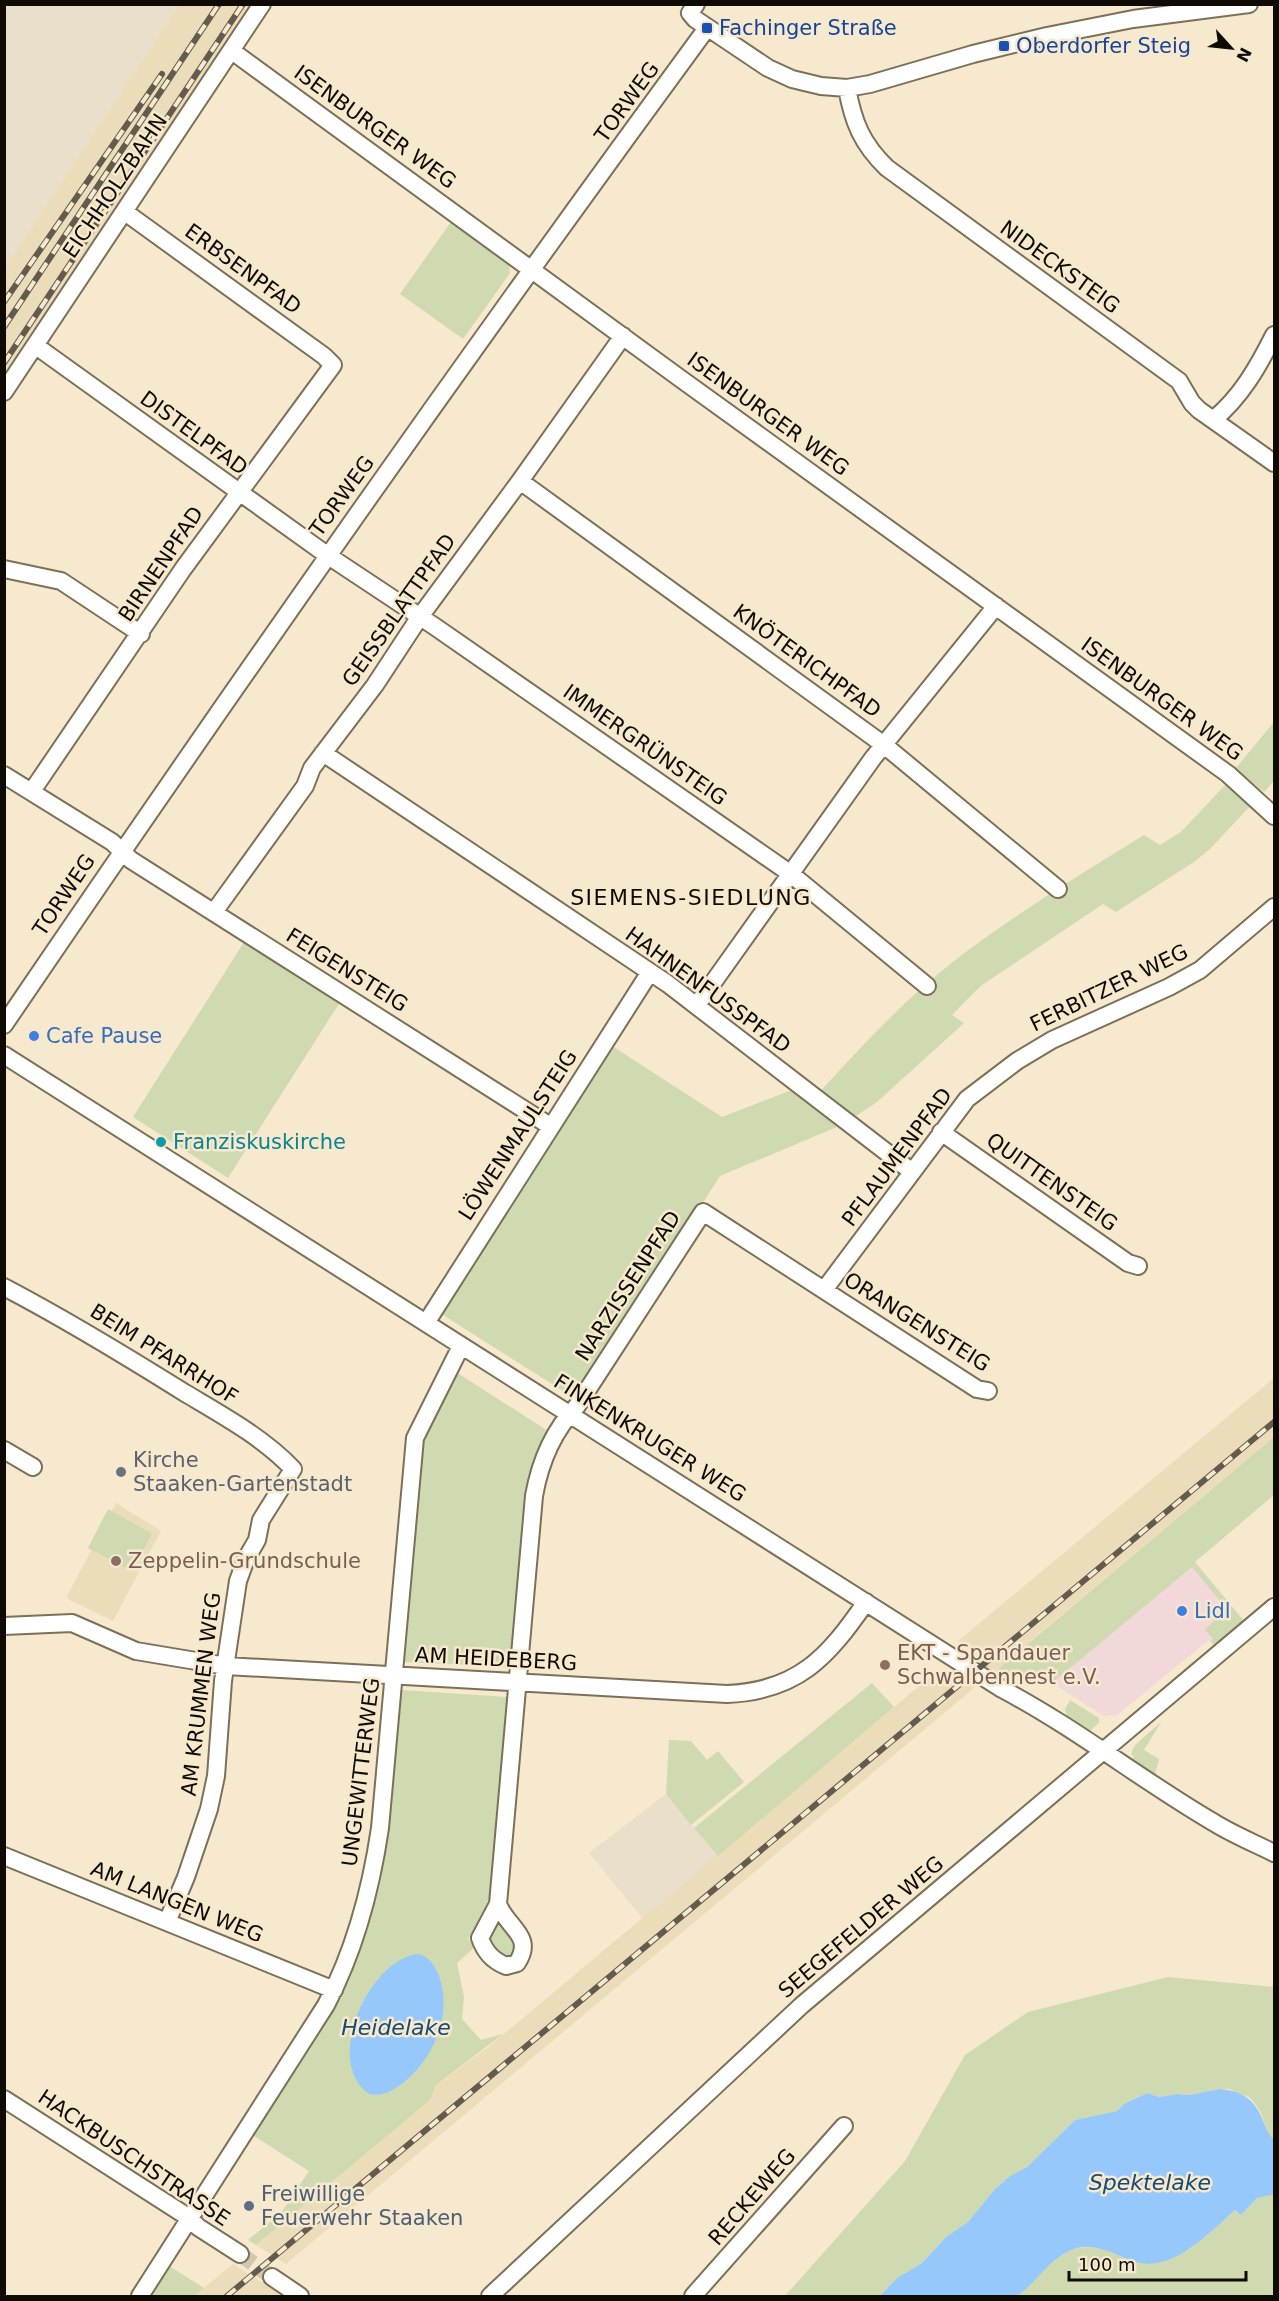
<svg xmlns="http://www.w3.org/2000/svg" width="1279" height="2301" viewBox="0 0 1279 2301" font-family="'DejaVu Sans',sans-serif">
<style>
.commercial{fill:#f3d8d9}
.industrial{fill:#e9dfca}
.built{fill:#ecddba}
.green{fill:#cfdab1}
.water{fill:#96c8fb}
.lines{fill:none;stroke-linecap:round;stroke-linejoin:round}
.minor-tunnel{stroke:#d3c8af;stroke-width:16;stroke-dasharray:16 8;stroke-linecap:butt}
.minor-casing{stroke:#7c7058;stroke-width:20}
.minor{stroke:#fff;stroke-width:16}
.rail-casing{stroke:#635b4d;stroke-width:6}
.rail{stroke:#f6e9cd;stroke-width:4;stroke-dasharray:11;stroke-linecap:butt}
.transit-dot{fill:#1a4fb4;stroke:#f6e9cd;stroke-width:2}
.shop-dot{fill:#3f7fe0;stroke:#f6e9cd;stroke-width:2}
.culture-dot{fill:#0f9aa8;stroke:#f6e9cd;stroke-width:2}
.worship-dot{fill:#6b7280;stroke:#f6e9cd;stroke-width:2}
.education-dot{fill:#8d6e63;stroke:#f6e9cd;stroke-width:2}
.service-dot{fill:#5c6f8a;stroke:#f6e9cd;stroke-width:2}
.labels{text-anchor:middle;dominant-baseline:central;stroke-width:5;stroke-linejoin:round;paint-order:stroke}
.transit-label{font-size:21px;fill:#164399;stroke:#f6e9cd;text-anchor:start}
.street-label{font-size:21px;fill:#0f0b04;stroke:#f6e9cd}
.shop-label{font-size:21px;fill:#366cbe;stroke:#f6e9cd;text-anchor:start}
.culture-label{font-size:21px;fill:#0d838f;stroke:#f6e9cd;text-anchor:start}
.worship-label{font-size:21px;fill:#5b616d;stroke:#f6e9cd;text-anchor:start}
.education-label{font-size:21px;fill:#785e54;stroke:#f6e9cd;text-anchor:start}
.service-label{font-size:21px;fill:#4e5e75;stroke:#f6e9cd;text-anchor:start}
.neighbourhood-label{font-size:22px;letter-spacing:1.5px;fill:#0f0b04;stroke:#f6e9cd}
.water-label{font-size:22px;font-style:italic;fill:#154a78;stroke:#f6e9cd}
</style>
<rect width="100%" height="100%" fill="#f6e9cd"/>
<path class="commercial" d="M 1195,1562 L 1243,1620 L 1214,1645 L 1209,1640 L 1117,1715 L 1104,1716 L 1052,1683 Z"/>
<path class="industrial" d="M 5,5 L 179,5 L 5,267 Z
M 666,1794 L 718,1856 L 643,1919 L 589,1853 Z"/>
<path class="built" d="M 179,5 L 251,5 L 5,376 L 5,267 Z
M 1274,1378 L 1274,1437 L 286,2264 L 256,2245 L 430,2100 L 436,2085 L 487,2048 L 931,1676 L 947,1686 L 983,1657 L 958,1641 Z
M 116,1503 L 161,1531 L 113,1621 L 66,1598 Z
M 233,2264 L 263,2283 L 281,2296 L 194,2296 Z"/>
<path class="green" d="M 451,222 L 509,264 L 510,273 L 463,339 L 400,294 Z
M 1274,722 L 1274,781 L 1264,792 L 1235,769 Z
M 1225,785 L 1251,805 L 1210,849 L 1194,862 L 1116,912 L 1103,904 L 982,985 L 952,1015 L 964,1023 L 877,1102 L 850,1120 L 817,1095 C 860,1048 904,1000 954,961 C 1014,915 1079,875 1144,835 L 1160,845 L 1181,832 Z
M 246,939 L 342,999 L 228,1178 L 133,1117 Z
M 609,1044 L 722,1117 L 797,1088 L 844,1124 L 720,1176 L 580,1395 L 571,1396 L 443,1315 L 441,1307 Z
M 456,1372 L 548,1431 L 539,1446 L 527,1479 L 510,1667 L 403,1662 L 423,1439 Z
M 1274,1437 L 1274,1495 L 1195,1562 L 1243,1620 L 1214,1645 L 1211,1641 L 1213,1638 L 1205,1630 L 1226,1608 L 1192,1567 L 1052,1683 L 1046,1677 L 1042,1681 L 993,1673 Z
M 108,1509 L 152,1534 L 132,1571 L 88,1548 Z
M 872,1683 L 894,1707 L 718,1856 L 694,1828 Z
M 401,1690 L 507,1697 L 494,1889 L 468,1939 L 475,1947 L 457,1963 L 464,1997 L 462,2019 L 481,2040 L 503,2034 L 436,2085 L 430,2100 L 256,2245 L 248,2240 L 281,2213 L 309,2171 L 251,2134 L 363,1933 L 381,1881 Z
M 1070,1700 L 1099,1718 L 1099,1723 L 1090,1731 L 1067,1717 L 1065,1709 Z
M 1161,1722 L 1144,1750 L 1159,1759 L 1154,1778 L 1130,1763 L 1134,1757 L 1131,1754 L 1135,1745 Z
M 669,1740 L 691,1741 L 707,1760 L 718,1751 L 744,1782 L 691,1825 L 666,1794 Z
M 496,1922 L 505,1923 L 520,1952 L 504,1961 L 484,1938 Z
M 1168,1977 L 1274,1987 L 1274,2139 L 1269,2136 L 1261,2113 L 1254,2102 L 1249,2097 L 1229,2089 L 1220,2089 L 1189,2095 L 1177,2094 L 1159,2097 L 1147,2093 L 1124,2104 L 1117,2111 L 1075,2120 L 1027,2167 L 1010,2176 L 994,2190 L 968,2222 L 944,2239 L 922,2263 L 897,2278 L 880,2296 L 785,2296 L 905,2161 L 965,2055 L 1028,2012 Z
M 1270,2193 L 1274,2194 L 1274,2296 L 1017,2296 C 1034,2283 1054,2256 1074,2249 C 1086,2245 1107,2249 1119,2254 C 1122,2255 1124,2258 1127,2259 C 1172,2274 1204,2238 1235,2210 L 1241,2215 L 1257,2198 Z
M 166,2264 L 204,2288 L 194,2296 L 144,2296 Z"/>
<path class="water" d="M 419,1954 C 429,1957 434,1964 438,1974 C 454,2011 434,2059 403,2083 C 392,2091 383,2097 369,2094 C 322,2062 370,1957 419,1954 Z
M 1220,2089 C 1244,2091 1256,2101 1264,2123 C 1267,2130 1268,2135 1274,2139 L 1274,2194 L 1257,2198 L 1241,2215 L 1235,2210 C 1207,2235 1168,2278 1127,2259 C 1113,2252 1090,2243 1074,2249 C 1051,2257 1036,2283 1017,2296 L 880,2296 L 897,2278 L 922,2263 L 946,2237 L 968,2222 L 994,2190 L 1010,2176 L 1027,2167 L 1075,2120 L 1117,2111 L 1124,2104 L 1147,2093 L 1159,2097 L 1177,2094 L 1189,2095 Z"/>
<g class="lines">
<path class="minor-tunnel" d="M 240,2254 L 272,2277"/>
<defs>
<path id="minor" d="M 696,4 L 690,13 L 695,19 L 768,68 L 792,79 L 821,86 L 847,88 L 870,84 L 973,54 L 1047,36 L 1133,19 L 1249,4
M 232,51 L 681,379 L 1228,774 L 1274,816
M 847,88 C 853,122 862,144 887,168 L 1179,381 L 1192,403 L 1199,410 L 1274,463
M 36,346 L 327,555 L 434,626 L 791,874 L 927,986
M 4,392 L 262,4
M 1213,420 C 1241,397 1258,367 1274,335
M 520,481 L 884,745 L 1058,889
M 4,569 L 61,581 L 141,634
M 323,753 L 668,984 L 911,1171
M 4,775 L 112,842 L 131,860 L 550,1126
M 32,791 L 183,569 L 333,365 L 324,356 L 125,212
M 214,912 L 305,786 L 312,768 L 375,685 L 419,618 L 520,481 L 623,336
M 697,1005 L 873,758 L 996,606
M 4,1025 C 233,688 467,355 707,28
M 4,1055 L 1002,1689 C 1076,1728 1141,1780 1213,1822 C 1232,1834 1254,1843 1274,1853
M 941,1132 L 1128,1263 L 1138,1266
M 4,1287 C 67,1320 126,1356 185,1393 C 222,1415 264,1438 293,1469 L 261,1520 L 257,1540 L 246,1559 L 238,1581 L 223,1681 L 216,1776 L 209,1809 L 186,1877 L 167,1922
M 824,1290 L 967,1099 L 1017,1061 L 1052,1040 L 1169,987 L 1200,970 L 1274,907
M 426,1323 L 650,972
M 4,1450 L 33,1467
M 4,1626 L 72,1623 L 136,1651 L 226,1666 L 727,1694 C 798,1691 828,1657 866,1602
M 4,1856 L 334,1990
M 498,1904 C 507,1928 535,1936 517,1963 L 506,1966 C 492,1960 485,1952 480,1938 L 498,1904 L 534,1496 C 540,1462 553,1431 577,1406 L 703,1212 L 977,1389 L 988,1391
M 4,2099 L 191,2219 L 198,2227 L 240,2254
M 272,2277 L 300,2296
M 140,2296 L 326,2005 C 355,1950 371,1889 380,1828 L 415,1438 L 461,1346
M 490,2296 L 802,2005 L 1274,1607
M 693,2296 L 844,2126"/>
</defs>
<use href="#minor" class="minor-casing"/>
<use href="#minor" class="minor"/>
<defs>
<path id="rail" d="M 4,302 L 162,74
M 4,327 L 219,4
M 4,363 L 243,4
M 227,2296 L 1274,1422"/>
</defs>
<use href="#rail" class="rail-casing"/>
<use href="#rail" class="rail"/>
</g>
<g class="transit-dot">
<rect x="701" y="22" width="12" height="12" rx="3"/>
<rect x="998" y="40" width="12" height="12" rx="3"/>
</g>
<g class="shop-dot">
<circle cx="34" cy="1036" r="6"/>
<circle cx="1182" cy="1611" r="6"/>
</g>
<circle class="culture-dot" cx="161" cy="1142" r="6"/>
<circle class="worship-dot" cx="121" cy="1472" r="6"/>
<g class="education-dot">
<circle cx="116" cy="1561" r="6"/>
<circle cx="885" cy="1665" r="6"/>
</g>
<circle class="service-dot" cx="249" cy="2206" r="6"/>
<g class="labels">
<g class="transit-label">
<text x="719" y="28">Fachinger Straße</text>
<text x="1016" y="46">Oberdorfer Steig</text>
</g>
<g class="street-label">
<text transform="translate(627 102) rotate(-54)">TORWEG</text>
<text transform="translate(375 127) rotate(36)">ISENBURGER WEG</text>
<text transform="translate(115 186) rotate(-56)">EICHHOLZBAHN</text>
<text transform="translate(1060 267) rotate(36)">NIDECKSTEIG</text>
<text transform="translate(243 269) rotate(36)">ERBSENPFAD</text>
<text transform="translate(768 414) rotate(36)">ISENBURGER WEG</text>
<text transform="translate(194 433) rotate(36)">DISTELPFAD</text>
<text transform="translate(342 496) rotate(-54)">TORWEG</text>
<text transform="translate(161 564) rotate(-56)">BIRNENPFAD</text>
<text transform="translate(399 610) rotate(-55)">GEISSBLATTPFAD</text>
<text transform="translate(807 661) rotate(36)">KNÖTERICHPFAD</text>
<text transform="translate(1162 699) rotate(36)">ISENBURGER WEG</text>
<text transform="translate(645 745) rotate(35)">IMMERGRÜNSTEIG</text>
<text transform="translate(64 895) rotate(-56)">TORWEG</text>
<text transform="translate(347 970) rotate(32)">FEIGENSTEIG</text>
<text transform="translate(1109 988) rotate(-26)">FERBITZER WEG</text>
<text transform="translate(708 990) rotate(36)">HAHNENFUSSPFAD</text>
<text transform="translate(518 1135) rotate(-57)">LÖWENMAULSTEIG</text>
<text transform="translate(897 1157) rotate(-53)">PFLAUMENPFAD</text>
<text transform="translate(1052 1182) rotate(35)">QUITTENSTEIG</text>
<text transform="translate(628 1286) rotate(-57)">NARZISSENPFAD</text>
<text transform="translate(917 1322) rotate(32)">ORANGENSTEIG</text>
<text transform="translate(164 1354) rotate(32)">BEIM PFARRHOF</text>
<text transform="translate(650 1438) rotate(32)">FINKENKRUGER WEG</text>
<text transform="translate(496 1659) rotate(3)">AM HEIDEBERG</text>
<text transform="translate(201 1694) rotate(-83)">AM KRUMMEN WEG</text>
<text transform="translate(361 1772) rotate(-83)">UNGEWITTERWEG</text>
<text transform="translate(177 1902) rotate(22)">AM LANGEN WEG</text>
<text transform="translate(861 1927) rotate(-40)">SEEGEFELDER WEG</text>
<text transform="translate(134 2158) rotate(34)">HACKBUSCHSTRASSE</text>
<text transform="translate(752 2197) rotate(-49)">RECKEWEG</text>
</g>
<g class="shop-label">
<text x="46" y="1036">Cafe Pause</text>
<text x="1194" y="1611">Lidl</text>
</g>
<g class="culture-label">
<text x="173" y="1142">Franziskuskirche</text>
</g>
<g class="worship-label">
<text x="133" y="1460">Kirche<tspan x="133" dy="24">Staaken-Gartenstadt</tspan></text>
</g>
<g class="education-label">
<text x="128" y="1561">Zeppelin-Grundschule</text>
<text x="897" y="1653">EKT - Spandauer<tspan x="897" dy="24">Schwalbennest e.V.</tspan></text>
</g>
<g class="service-label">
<text x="261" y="2194">Freiwillige<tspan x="261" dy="24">Feuerwehr Staaken</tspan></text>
</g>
<g class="neighbourhood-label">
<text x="691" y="897">SIEMENS-SIEDLUNG</text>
</g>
<g class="water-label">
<text x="396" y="2027">Heidelake</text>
<text x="1150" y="2182">Spektelake</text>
</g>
</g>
<rect width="1279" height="2301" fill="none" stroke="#0f0b04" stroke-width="12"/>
<g transform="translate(1231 48) rotate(117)" stroke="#f6e9cd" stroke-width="4.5" paint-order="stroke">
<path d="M0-4.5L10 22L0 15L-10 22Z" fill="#0f0b04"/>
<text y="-9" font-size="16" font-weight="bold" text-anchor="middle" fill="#0f0b04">N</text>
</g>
<path d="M1069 2271v9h177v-9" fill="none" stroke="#0f0b04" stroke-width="3"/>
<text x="1078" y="2271" font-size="18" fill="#0f0b04" stroke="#f6e9cd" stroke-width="4.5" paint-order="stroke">100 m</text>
</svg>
